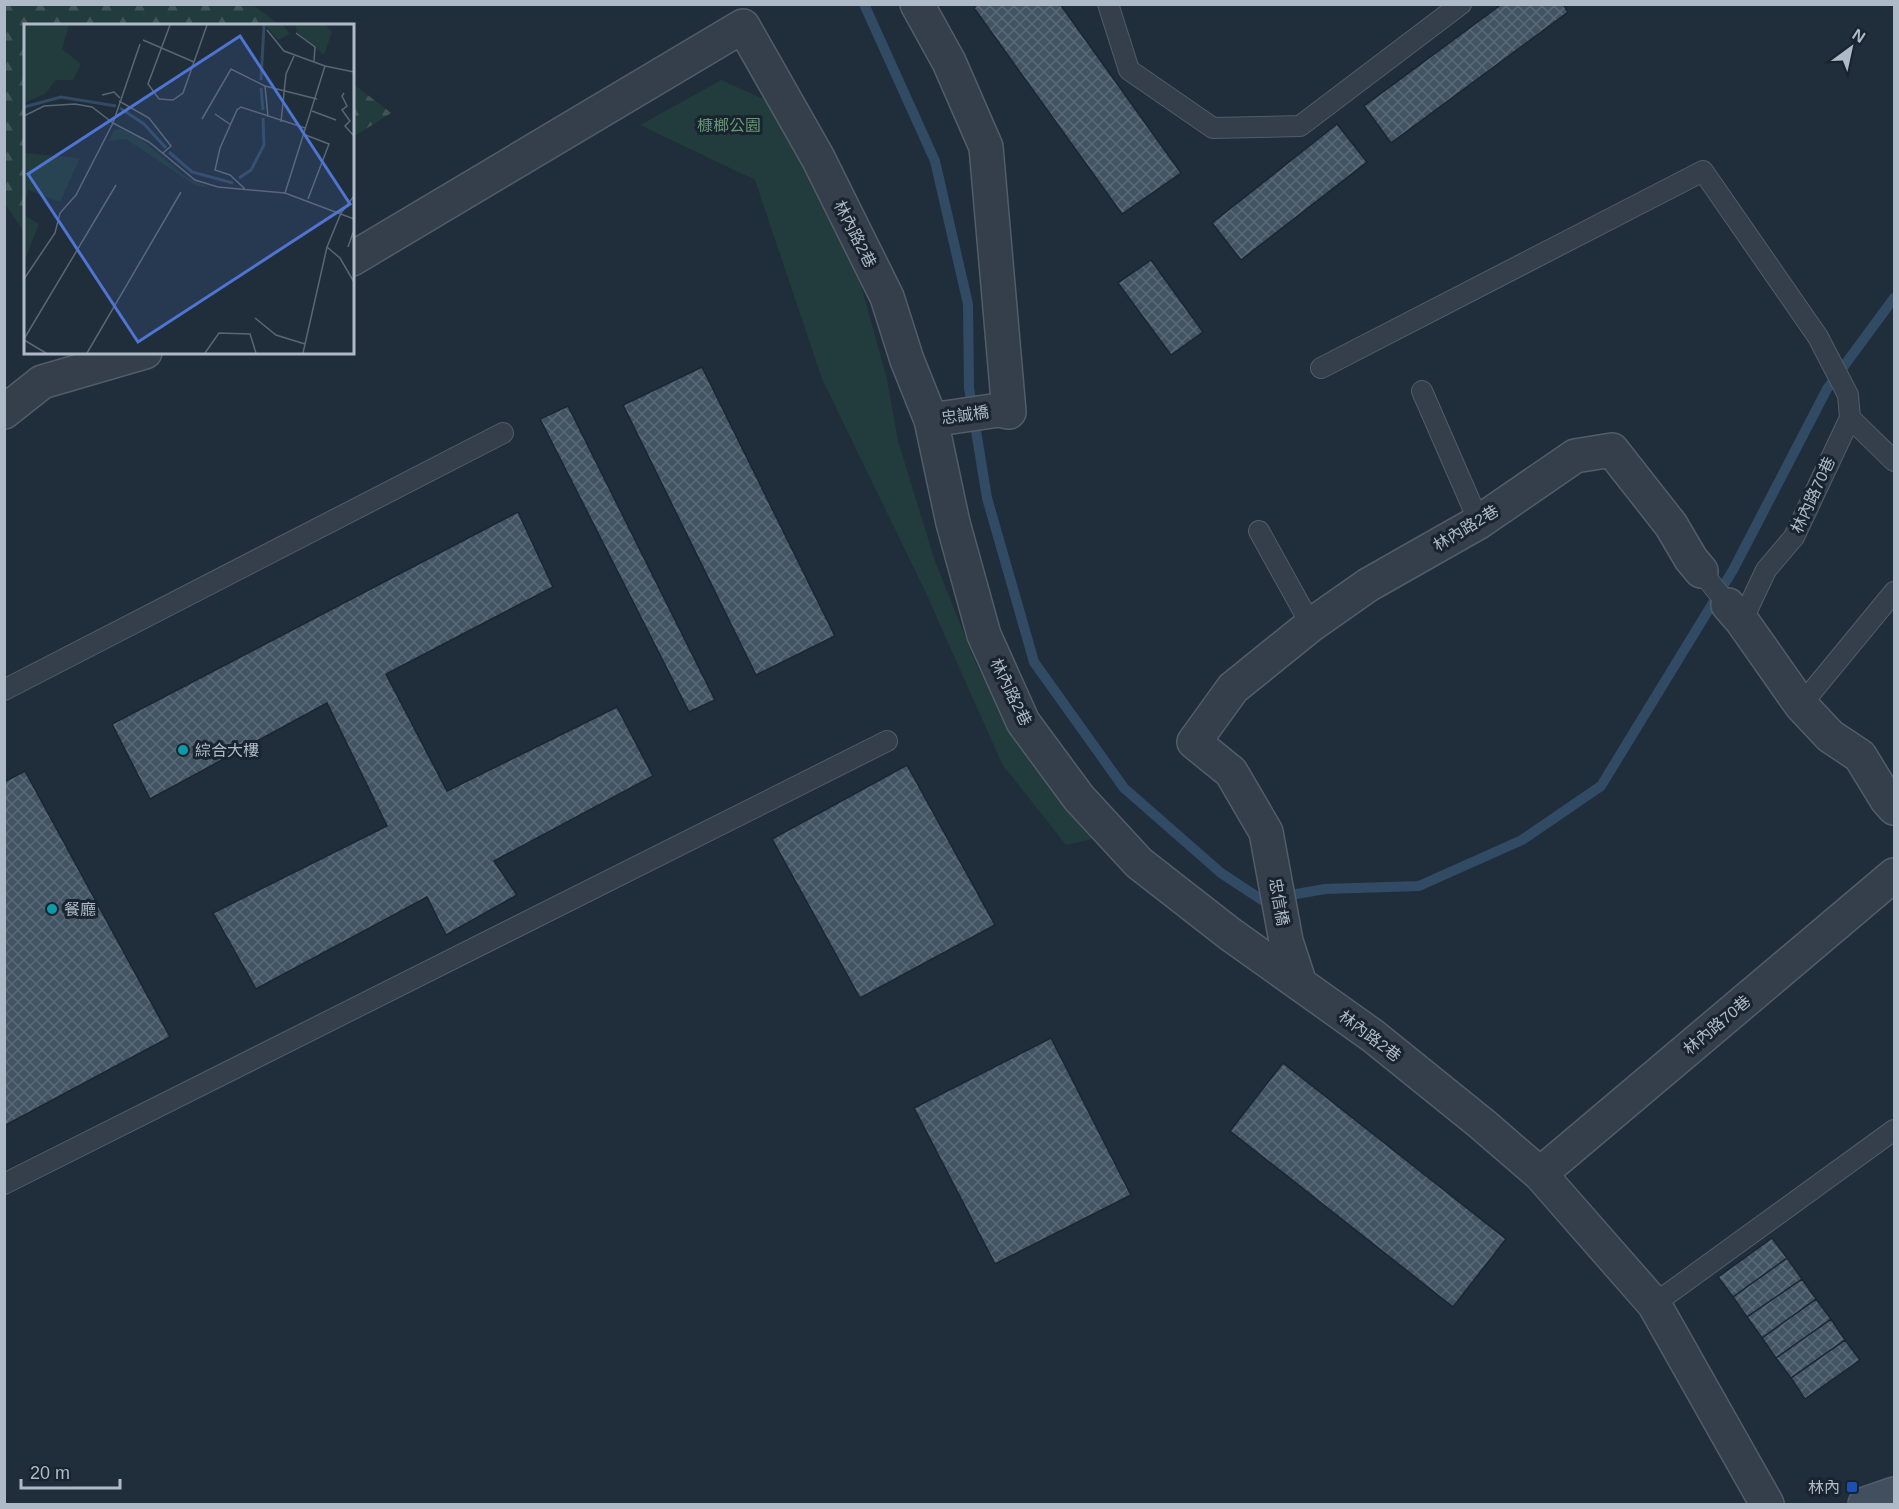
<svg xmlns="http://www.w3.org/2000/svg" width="1899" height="1509" viewBox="0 0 1899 1509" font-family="Arial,'Noto Sans TC',sans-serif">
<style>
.green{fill:#223b3c}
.forest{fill:url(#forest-firs)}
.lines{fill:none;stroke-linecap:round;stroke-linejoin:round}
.stream{stroke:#324b64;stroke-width:10}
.building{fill:url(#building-cross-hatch);stroke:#1b2632;stroke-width:1.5}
.lane-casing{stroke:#515d69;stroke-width:22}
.street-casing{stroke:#515d69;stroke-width:36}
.secondary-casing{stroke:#515d69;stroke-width:36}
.lane{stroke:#343f4b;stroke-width:20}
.street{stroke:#343f4b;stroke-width:33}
.secondary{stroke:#414f5e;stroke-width:33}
.culture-dot{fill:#0f9aa8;stroke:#192430;stroke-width:2}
.transit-dot{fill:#1a4fb4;stroke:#192430;stroke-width:2}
.labels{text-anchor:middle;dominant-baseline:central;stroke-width:6;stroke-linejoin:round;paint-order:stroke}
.park-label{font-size:16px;fill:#649a6c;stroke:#192430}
.street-label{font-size:16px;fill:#aebac7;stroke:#192430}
.poi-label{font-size:16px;fill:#aebac7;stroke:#192430;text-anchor:start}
.inset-river{fill:none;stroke:#324b64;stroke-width:3}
.inset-road{fill:none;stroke:#596673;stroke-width:1.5}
.view{fill:#5074d2;fill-opacity:0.15;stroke:#5074d2;stroke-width:3}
.inset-edge{fill:none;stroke:#aebac7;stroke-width:3}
</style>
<defs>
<pattern id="forest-firs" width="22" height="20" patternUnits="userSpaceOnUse" patternTransform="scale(1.5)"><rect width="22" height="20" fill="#223b3c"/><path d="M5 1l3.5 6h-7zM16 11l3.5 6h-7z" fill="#405557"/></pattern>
<pattern id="building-cross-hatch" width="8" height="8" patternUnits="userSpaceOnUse" patternTransform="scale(1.5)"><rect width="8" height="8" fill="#425362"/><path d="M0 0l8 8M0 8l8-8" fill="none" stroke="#5b6a77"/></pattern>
</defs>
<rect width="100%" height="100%" fill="#202e3b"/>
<path class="green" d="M 721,80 L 764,99 L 849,242 L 887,379 L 898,441 L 935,561 L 977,666 L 1031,762 L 1092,839 L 1066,845 L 1002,764 L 925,591 L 822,379 L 755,180 L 640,125 Z"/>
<path class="forest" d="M 4,5 L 253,5 L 280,25 L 26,26 L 25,233 L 5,204 Z
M 352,83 L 391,113 L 353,137 L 352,137 Z"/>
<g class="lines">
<path class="stream" d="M 864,4 L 935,161 L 968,304 L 969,388 L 987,498 L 1034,662 L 1124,788 L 1221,873 L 1262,900 L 1325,889 L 1419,886 L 1522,840 L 1601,786 L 1733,570 L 1827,389 L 1894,298"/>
</g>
<path class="building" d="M 978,4 L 1060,4 L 1181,173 L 1122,214 L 974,8 Z
M 1502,4 L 1563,4 L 1568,12 L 1391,143 L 1364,106 Z
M 1337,124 L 1367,162 L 1241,260 L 1212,223 Z
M 1151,260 L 1203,332 L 1171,355 L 1118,283 Z
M 702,367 L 835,636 L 756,675 L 623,405 Z
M 568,406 L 715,700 L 689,712 L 540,419 Z
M 518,512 L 553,587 L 386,674 L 447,791 L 617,707 L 653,776 L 494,861 L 517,895 L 446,935 L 427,897 L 256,989 L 213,913 L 387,826 L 327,703 L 150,799 L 112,724 Z
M 907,765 L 995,925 L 860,998 L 772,839 Z
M 25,771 L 170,1037 L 4,1126 L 4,782 Z
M 1051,1038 L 1131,1195 L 995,1264 L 914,1108 Z
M 1283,1063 L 1506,1239 L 1453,1307 L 1230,1131 Z
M 1772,1238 L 1787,1258 L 1733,1297 L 1718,1277 Z
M 1787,1258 L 1802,1279 L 1747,1317 L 1733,1297 Z
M 1802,1279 L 1816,1299 L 1762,1338 L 1747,1317 Z
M 1816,1299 L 1831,1319 L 1776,1358 L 1762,1338 Z
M 1831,1319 L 1845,1340 L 1791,1378 L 1776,1358 Z
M 1845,1340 L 1860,1360 L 1805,1399 L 1791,1378 Z"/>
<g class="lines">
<defs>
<path id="lane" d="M 1108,4 L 1129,70 L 1213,128 L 1300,126 L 1461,4
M 1321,368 L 1703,171 L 1818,337 L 1848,395 L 1850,418 L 1794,537 L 1766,570 L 1742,621
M 1422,391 L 1479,522
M 1850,418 L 1894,461
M 1259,531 L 1311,625
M 1701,571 L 1728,605
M 4,690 L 503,433
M 1801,705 L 1894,592
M 4,1184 L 887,741
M 1654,1304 L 1894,1130"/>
<path id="street" d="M 917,4 L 949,62 L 986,147 L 1009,412 L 999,410 L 931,420
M 352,259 L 743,26 L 818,158 L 887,297 L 907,360 L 931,420 L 953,523 L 984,635 L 1023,722 L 1079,798 L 1139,863 L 1230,934 L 1373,1036 L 1482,1124 L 1540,1174 L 1654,1304 L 1767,1504
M 4,412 L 42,382 L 145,352
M 1728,605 L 1742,621 L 1801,705 L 1830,736 L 1860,756 L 1887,800 L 1894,808
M 1300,984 L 1286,941 L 1266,832 L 1231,772 L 1194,742 L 1233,688 L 1311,625 L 1368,585 L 1479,522 L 1575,456 L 1612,450 L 1671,525 L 1691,559 L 1701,571
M 1540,1174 L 1894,875"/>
<path id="secondary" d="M 1865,1504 L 1894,1494"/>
</defs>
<use href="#lane" class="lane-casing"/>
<use href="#street" class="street-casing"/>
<use href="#secondary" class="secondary-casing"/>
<use href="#lane" class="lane"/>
<use href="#street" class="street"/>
<use href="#secondary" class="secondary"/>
</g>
<g class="culture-dot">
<circle cx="183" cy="750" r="6"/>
<circle cx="52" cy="909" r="6"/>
</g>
<rect class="transit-dot" x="1846" y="1481" width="12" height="12" rx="3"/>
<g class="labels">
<g class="park-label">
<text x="729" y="125">槺榔公園</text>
</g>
<g class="street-label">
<text transform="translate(855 234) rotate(63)">林內路2巷</text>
<text transform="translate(965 415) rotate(-8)">忠誠橋</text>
<text transform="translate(1813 495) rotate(-65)">林內路70巷</text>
<text transform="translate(1466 528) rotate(-31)">林內路2巷</text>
<text transform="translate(1011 692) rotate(64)">林內路2巷</text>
<text transform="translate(1279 902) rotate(80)">忠信橋</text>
<text transform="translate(1717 1025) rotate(-40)">林內路70巷</text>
<text transform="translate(1370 1036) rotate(37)">林內路2巷</text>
</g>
<g class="poi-label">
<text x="195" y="750">綜合大樓</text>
<text x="64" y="909">餐廳</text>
<text x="1840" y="1487" text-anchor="end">林內</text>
</g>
</g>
<g transform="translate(24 24)">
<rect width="330" height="330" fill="#202e3b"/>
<path d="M 97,105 L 117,115 L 162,153 L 187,164 L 172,162 L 102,115 L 85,117 L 90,106 Z" fill="#223b3c"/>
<path d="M 0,1 L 45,1 L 38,25 L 57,40 L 49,56 L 32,56 L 21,70 L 0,79 ZM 241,1 L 259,1 L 266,10 L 254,16 ZM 271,1 L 302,1 L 308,8 L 300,31 L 273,8 ZM 0,129 L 56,134 L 36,178 L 4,166 L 0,186 ZM 0,191 L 15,200 L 0,238 Z" fill="#223b3c"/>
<path class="inset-river" d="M 237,56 L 240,1M 237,64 L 239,86M 0,83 L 37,73 L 92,82M 96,84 L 120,100 L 142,124M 145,128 L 168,148 L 209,159M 215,154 L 227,146 L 240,121 L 239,94"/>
<path class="inset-road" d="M 146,1 L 124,60 L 135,75 L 149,76 L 159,69 L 183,1M 243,6 L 260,27 L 301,42 L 261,169M 272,9 L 291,23 L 290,37M 119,16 L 170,38M 301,42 L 330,48M 241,62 L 293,75M 320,69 L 318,72 L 323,82 L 318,86 L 326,97 L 321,102 L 330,112M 78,71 L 90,68 L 96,74M 95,77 L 125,94 L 147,122 L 139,129M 288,87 L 312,96M 191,90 L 207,101M 0,92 L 20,82 L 51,80 L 68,83 L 89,99M 178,95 L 207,45 L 241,62 L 244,93M 257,98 L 262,50 L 270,32M 89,99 L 116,20M 279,110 L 305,120 L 284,175M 221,165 L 206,151 L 191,146 L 196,124 L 213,86 L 217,83 L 281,104M 303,223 L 316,234 L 330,258M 324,223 L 330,206M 0,255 L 31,209 L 36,189 L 52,171 L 89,99 L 125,118 L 171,156 L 194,163 L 261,169 L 330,195M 231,294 L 252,311 L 281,320M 0,315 L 92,161M 0,316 L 22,329M 63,329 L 157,168M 181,329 L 195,309 L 226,310 L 232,329M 279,329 L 303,223 L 317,189 L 330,172"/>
<path class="view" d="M 216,12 L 326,180 L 114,318 L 4,150 Z"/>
<rect width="330" height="330" class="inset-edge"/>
</g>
<rect width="1899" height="1509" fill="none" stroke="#aebac7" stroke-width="12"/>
<g transform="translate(1851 48) rotate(33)" stroke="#192430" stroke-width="4.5" paint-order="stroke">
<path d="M0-4.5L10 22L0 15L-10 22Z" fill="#aebac7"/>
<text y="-9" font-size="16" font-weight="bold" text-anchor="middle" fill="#aebac7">N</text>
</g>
<path d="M21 1479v9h99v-9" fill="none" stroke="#aebac7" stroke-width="3"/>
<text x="30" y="1479" font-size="18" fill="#aebac7" stroke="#192430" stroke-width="4.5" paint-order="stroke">20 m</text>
</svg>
